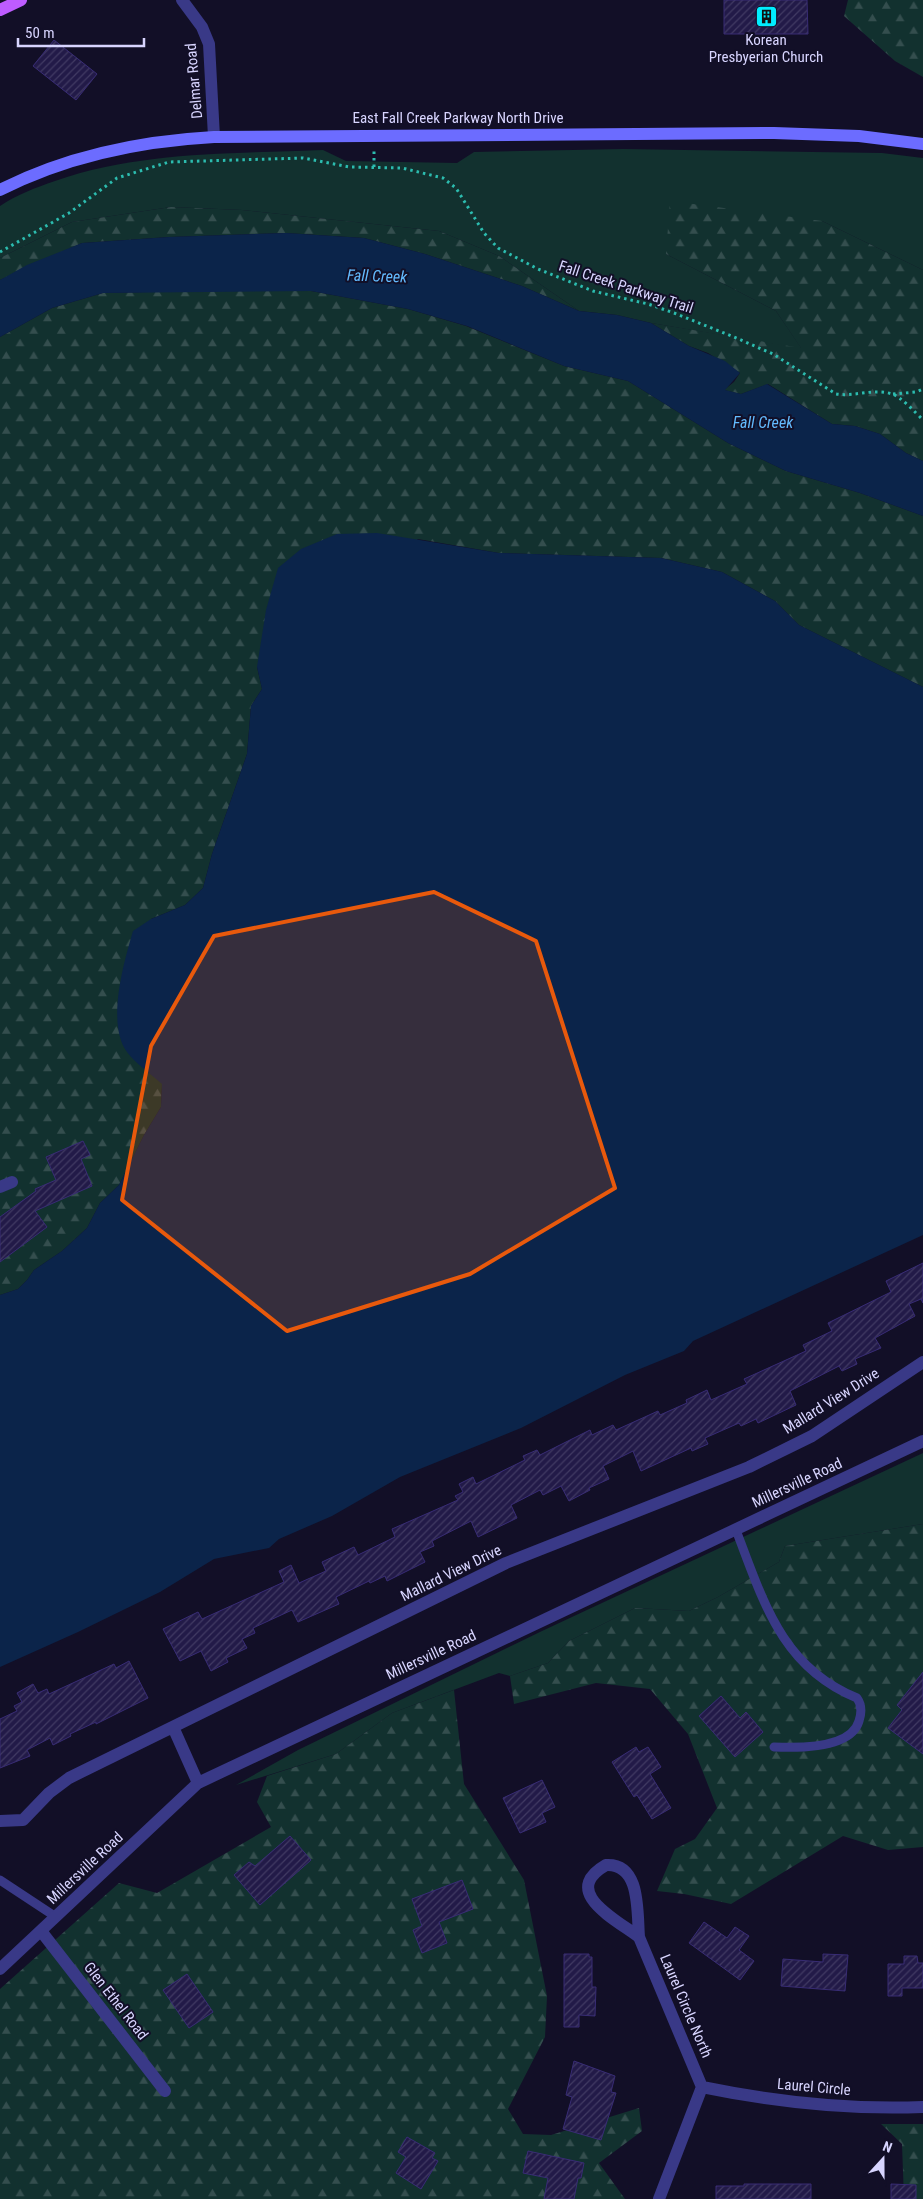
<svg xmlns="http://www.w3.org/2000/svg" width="923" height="2199" viewBox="0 0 923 2199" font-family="'Roboto Condensed',sans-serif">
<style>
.green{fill:#12312f}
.forest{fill:url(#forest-firs)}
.water{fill:#0b244a}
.building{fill:url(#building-hatch);stroke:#382c75}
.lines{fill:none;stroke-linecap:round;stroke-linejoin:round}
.path{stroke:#2cbcaf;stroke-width:3;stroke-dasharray:2.5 4;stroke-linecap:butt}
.service{stroke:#393987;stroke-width:9}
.minor{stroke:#393987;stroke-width:12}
.secondary{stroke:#6c6cff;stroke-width:12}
.primary{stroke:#be5cff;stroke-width:12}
.marked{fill:#e8590c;fill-opacity:0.2;stroke:#e8590c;stroke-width:4;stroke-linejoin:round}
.labels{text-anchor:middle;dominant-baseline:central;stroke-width:4;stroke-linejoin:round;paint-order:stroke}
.poi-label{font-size:15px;fill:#d8d5ff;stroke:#120f27}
.street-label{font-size:15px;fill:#d8d5ff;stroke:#120f27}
.water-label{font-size:16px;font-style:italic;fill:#63bbff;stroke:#120f27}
</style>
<defs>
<pattern id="forest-firs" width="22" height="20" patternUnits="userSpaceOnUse" patternTransform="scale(1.25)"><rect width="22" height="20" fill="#12312f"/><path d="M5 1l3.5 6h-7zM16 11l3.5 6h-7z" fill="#344e4e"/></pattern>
<pattern id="building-hatch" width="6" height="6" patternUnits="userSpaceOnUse" patternTransform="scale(1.25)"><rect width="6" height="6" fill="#221a48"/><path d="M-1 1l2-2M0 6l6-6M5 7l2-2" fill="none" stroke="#413a63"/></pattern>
</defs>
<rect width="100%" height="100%" fill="#120f27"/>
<path class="green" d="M 623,149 L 882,153 L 923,158 L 923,270 L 822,221 L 666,254 L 776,311 L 802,349 L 651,323 L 617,315 L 579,311 L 499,256 L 439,231 L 242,210 L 171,207 L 72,222 L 0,258 L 0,206 C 18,194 35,188 55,181 C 141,151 233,154 323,150 L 346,161 L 457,163 L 474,152 Z
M 923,1453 L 923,1524 L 785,1546 L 779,1562 L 718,1597 L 689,1611 L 635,1608 L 569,1641 L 548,1663 L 510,1676 L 499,1673 L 392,1713 L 336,1754 L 236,1785 L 298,1750 L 542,1631 Z"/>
<path class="forest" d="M 848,0 L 923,0 L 923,77 L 895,61 L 844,16 Z
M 670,201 L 822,221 L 923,270 L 923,461 L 906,453 L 880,434 L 855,426 L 832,424 L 768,384 L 741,394 L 724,390 L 734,382 L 740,373 L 708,353 L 689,346 L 651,323 L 801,348 L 776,311 L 666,254 Z
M 171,207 L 242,210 L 439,231 L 499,256 L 579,311 L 522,286 L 425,254 L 364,238 L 286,233 L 169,237 L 82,243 L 0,280 L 0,258 L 72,222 Z
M 193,291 L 311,291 L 408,309 L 466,326 L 564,366 L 628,381 L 728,443 L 786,471 L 860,493 L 923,516 L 923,687 L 799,625 L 775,601 L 722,572 L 661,558 L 499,553 L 418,539 L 257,667 L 262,689 L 251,706 L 247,754 L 212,854 L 203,888 L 185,905 L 151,919 L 162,1084 L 161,1107 L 144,1135 L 119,1185 L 100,1203 L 87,1228 L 62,1251 L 34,1270 L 27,1280 L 18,1289 L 0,1295 L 0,337 L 52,308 L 103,293 Z
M 923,1524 L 923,1847 L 888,1850 L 843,1836 L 731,1904 L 684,1894 L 657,1891 L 675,1849 L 695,1839 L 717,1808 L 688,1734 L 650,1689 L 596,1683 L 514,1704 L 510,1676 L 548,1663 L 569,1641 L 635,1608 L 689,1611 L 718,1597 L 779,1562 L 785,1546 Z
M 454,1690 L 464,1784 L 524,1880 L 547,1996 L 545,2037 L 508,2109 L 523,2134 L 551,2135 L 639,2108 L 642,2131 L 599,2163 L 625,2199 L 0,2199 L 0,1989 L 119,1883 L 157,1893 L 271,1827 L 257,1802 L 267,1776 L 336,1754 L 392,1713 Z
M 881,2124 L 923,2124 L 923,2199 L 904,2199 L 902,2144 Z"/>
<path class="water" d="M 286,233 L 364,238 L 425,254 L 522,286 L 579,311 L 617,315 L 651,323 L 689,346 L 725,361 L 740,373 L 725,390 L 741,394 L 767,384 L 832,424 L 855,426 L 880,434 L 906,453 L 923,461 L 923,516 L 860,493 L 786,471 L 728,443 L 628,381 L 564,366 L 467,326 L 408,309 L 311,291 L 103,293 L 52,308 L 0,337 L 0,280 L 27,265 L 82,243 L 169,237 Z
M 377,533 L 499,553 L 661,558 L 722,572 L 775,601 L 799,625 L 923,687 L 923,1235 L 693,1341 L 684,1351 L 625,1375 L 521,1428 L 400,1477 L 332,1516 L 279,1539 L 269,1548 L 214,1559 L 160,1592 L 78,1632 L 0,1667 L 0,1295 L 18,1289 L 27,1280 L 34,1270 L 62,1251 L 87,1228 L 100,1203 L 119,1185 L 144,1135 L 161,1107 L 162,1084 C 151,1074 136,1064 127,1052 C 106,1023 124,962 133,931 L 151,919 L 185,905 L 203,888 L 212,854 L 247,754 L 251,706 L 262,689 L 257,667 L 266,610 L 278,568 L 301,549 L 337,534 Z"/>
<path class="building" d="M 724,0 L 807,0 L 808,34 L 724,34 Z
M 54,40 L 97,74 L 76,100 L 33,66 Z
M 83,1141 L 90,1155 L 81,1159 L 92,1186 L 35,1211 L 47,1227 L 0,1262 L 0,1217 L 36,1191 L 35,1189 L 56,1180 L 46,1157 Z
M 923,1263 L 923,1303 L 921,1299 L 909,1304 L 915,1316 L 875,1338 L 881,1348 L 855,1359 L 857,1364 L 842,1371 L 839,1366 L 790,1391 L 796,1405 L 758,1423 L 756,1419 L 741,1426 L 739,1423 L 705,1438 L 708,1444 L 692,1451 L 691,1448 L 641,1471 L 633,1451 L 603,1466 L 609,1479 L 589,1488 L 590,1490 L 569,1501 L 561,1486 L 543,1495 L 540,1490 L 511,1505 L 517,1518 L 478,1537 L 471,1521 L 432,1541 L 434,1546 L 420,1552 L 425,1562 L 387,1581 L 385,1576 L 370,1583 L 369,1581 L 336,1597 L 339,1604 L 298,1622 L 292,1610 L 253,1628 L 255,1633 L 242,1639 L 247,1648 L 226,1658 L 228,1662 L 211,1671 L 201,1651 L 180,1661 L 163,1629 L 198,1612 L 202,1619 L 284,1582 L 279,1571 L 291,1565 L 299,1583 L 326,1571 L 322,1562 L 354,1547 L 358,1555 L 395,1537 L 392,1529 L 458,1500 L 455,1496 L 463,1492 L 459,1484 L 473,1477 L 476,1484 L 525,1460 L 523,1456 L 537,1450 L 540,1455 L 590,1430 L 592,1435 L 613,1425 L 616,1430 L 658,1411 L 660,1415 L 687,1403 L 686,1400 L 707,1390 L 711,1400 L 747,1384 L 744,1379 L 806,1351 L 803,1345 L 832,1331 L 828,1323 L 891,1292 L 886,1281 Z
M 129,1661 L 148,1698 L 96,1724 L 96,1722 L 70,1734 L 71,1736 L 53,1745 L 50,1738 L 27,1750 L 30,1756 L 0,1768 L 0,1719 L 17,1711 L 14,1706 L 22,1702 L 17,1693 L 33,1684 L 38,1693 L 47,1689 L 49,1694 L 114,1664 L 116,1668 Z
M 923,1672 L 923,1754 L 888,1728 L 902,1710 L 897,1705 Z
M 721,1696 L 740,1718 L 746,1712 L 763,1732 L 735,1757 L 699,1716 Z
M 636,1747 L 639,1752 L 648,1747 L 661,1767 L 650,1774 L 671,1808 L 652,1819 L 637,1795 L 634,1797 L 612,1762 Z
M 542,1780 L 555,1807 L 542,1813 L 546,1822 L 520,1833 L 503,1798 Z
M 290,1836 L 311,1860 L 260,1905 L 234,1875 L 249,1862 L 255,1866 Z
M 462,1880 L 473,1909 L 439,1922 L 447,1943 L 422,1953 L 413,1930 L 422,1926 L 412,1899 Z
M 704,1922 L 727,1938 L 735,1927 L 749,1936 L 739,1950 L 754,1961 L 740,1980 L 689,1943 Z
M 564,1954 L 589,1954 L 589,1957 L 592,1957 L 592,1987 L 596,1987 L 595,2016 L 579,2015 L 579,2027 L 564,2027 Z
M 823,1954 L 848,1955 L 845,1991 L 781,1986 L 783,1959 L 823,1962 Z
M 904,1956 L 917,1956 L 918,1963 L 923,1963 L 923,1988 L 902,1988 L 902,1996 L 888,1996 L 888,1964 L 904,1964 Z
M 187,1974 L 213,2012 L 189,2028 L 163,1990 Z
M 574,2061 L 615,2076 L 611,2092 L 616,2093 L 601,2140 L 563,2129 L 572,2097 L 566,2095 Z
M 407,2137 L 435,2153 L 432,2158 L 438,2161 L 421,2189 L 396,2173 L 406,2157 L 398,2152 Z
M 528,2151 L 584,2163 L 581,2178 L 578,2178 L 574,2199 L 544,2199 L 548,2178 L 523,2173 Z
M 744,2184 L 811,2184 L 811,2199 L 716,2199 L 716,2186 L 744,2186 Z
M 891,2184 L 916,2185 L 916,2199 L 891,2199 Z"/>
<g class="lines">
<path class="path" d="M 374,167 L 374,148
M 0,252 L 69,213 L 117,178 L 169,162 L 303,158 L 349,167 L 402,168 L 443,178 L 456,188 L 484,233 L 498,248 L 538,269 L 593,291 L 648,304 L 674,313 L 734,337 L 773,354 L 836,394 C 854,397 874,388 892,394 C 900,396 916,413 923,420
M 893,394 L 916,392 L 923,389"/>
<path class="service" d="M 736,1530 C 763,1600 781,1667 857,1698 C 862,1705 862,1712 859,1721 C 851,1749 797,1748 774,1747
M 0,1880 L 56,1917"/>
<path class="minor" d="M 182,0 L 202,27 L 209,44 L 214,137
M 0,1187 L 12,1182
M 173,1727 L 198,1783
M 0,1821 L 23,1820 L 49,1793 L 69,1778 L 506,1563 L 749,1467 L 812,1436 L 923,1362
M 606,1865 C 641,1863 637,1912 639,1937 C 617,1920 559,1892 606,1865 Z
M 41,1931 L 165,2091
M 639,1937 L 702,2087
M 0,1969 L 198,1783 L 923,1441
M 702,2087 C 775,2102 849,2110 923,2107
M 659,2199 L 702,2087"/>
<path class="secondary" d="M 0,190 C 67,156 140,141 214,137 L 774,133 L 859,136 L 923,144"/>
<path class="primary" d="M 0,10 L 21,0"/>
</g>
<path class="marked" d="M 434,892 L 536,941 L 615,1188 L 470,1274 L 287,1331 L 122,1200 L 151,1046 L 214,936 Z"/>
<defs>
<symbol id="building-square" viewBox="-11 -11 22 22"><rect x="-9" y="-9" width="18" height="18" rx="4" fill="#01ecff" stroke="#120f27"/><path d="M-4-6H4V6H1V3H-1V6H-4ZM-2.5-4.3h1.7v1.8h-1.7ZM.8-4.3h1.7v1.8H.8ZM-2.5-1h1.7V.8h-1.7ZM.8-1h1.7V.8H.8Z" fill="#111"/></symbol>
</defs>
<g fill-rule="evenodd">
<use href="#building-square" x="754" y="4" width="25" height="25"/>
</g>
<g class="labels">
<g class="poi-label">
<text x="766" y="40">Korean<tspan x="766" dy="17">Presbyerian Church</tspan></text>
</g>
<g class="street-label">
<text transform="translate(194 81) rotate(-95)">Delmar Road</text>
<text x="458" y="118">East Fall Creek Parkway North Drive</text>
<text transform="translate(626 287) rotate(18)">Fall Creek Parkway Trail</text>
<text transform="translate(831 1401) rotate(-32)">Mallard View Drive</text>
<text transform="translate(797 1483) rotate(-25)">Millersville Road</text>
<text transform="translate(451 1573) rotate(-26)">Mallard View Drive</text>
<text transform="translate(431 1655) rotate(-25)">Millersville Road</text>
<text transform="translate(85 1868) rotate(-43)">Millersville Road</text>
<text transform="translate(116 2001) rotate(52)">Glen Ethel Road</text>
<text transform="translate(686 2006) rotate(67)">Laurel Circle North</text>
<text transform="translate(814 2087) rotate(5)">Laurel Circle</text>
</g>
<g class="water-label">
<text transform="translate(377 276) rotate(2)">Fall Creek</text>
<text x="763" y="422">Fall Creek</text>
</g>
</g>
<g transform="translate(883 2159) rotate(21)" stroke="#120f27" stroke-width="4" paint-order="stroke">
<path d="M0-4L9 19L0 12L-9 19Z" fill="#d8d5ff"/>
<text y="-8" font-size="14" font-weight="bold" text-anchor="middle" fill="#d8d5ff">N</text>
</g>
<path d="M18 38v8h126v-8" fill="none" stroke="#d8d5ff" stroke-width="2.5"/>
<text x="25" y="38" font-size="15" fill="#d8d5ff" stroke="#120f27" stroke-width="4" paint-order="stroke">50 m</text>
</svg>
